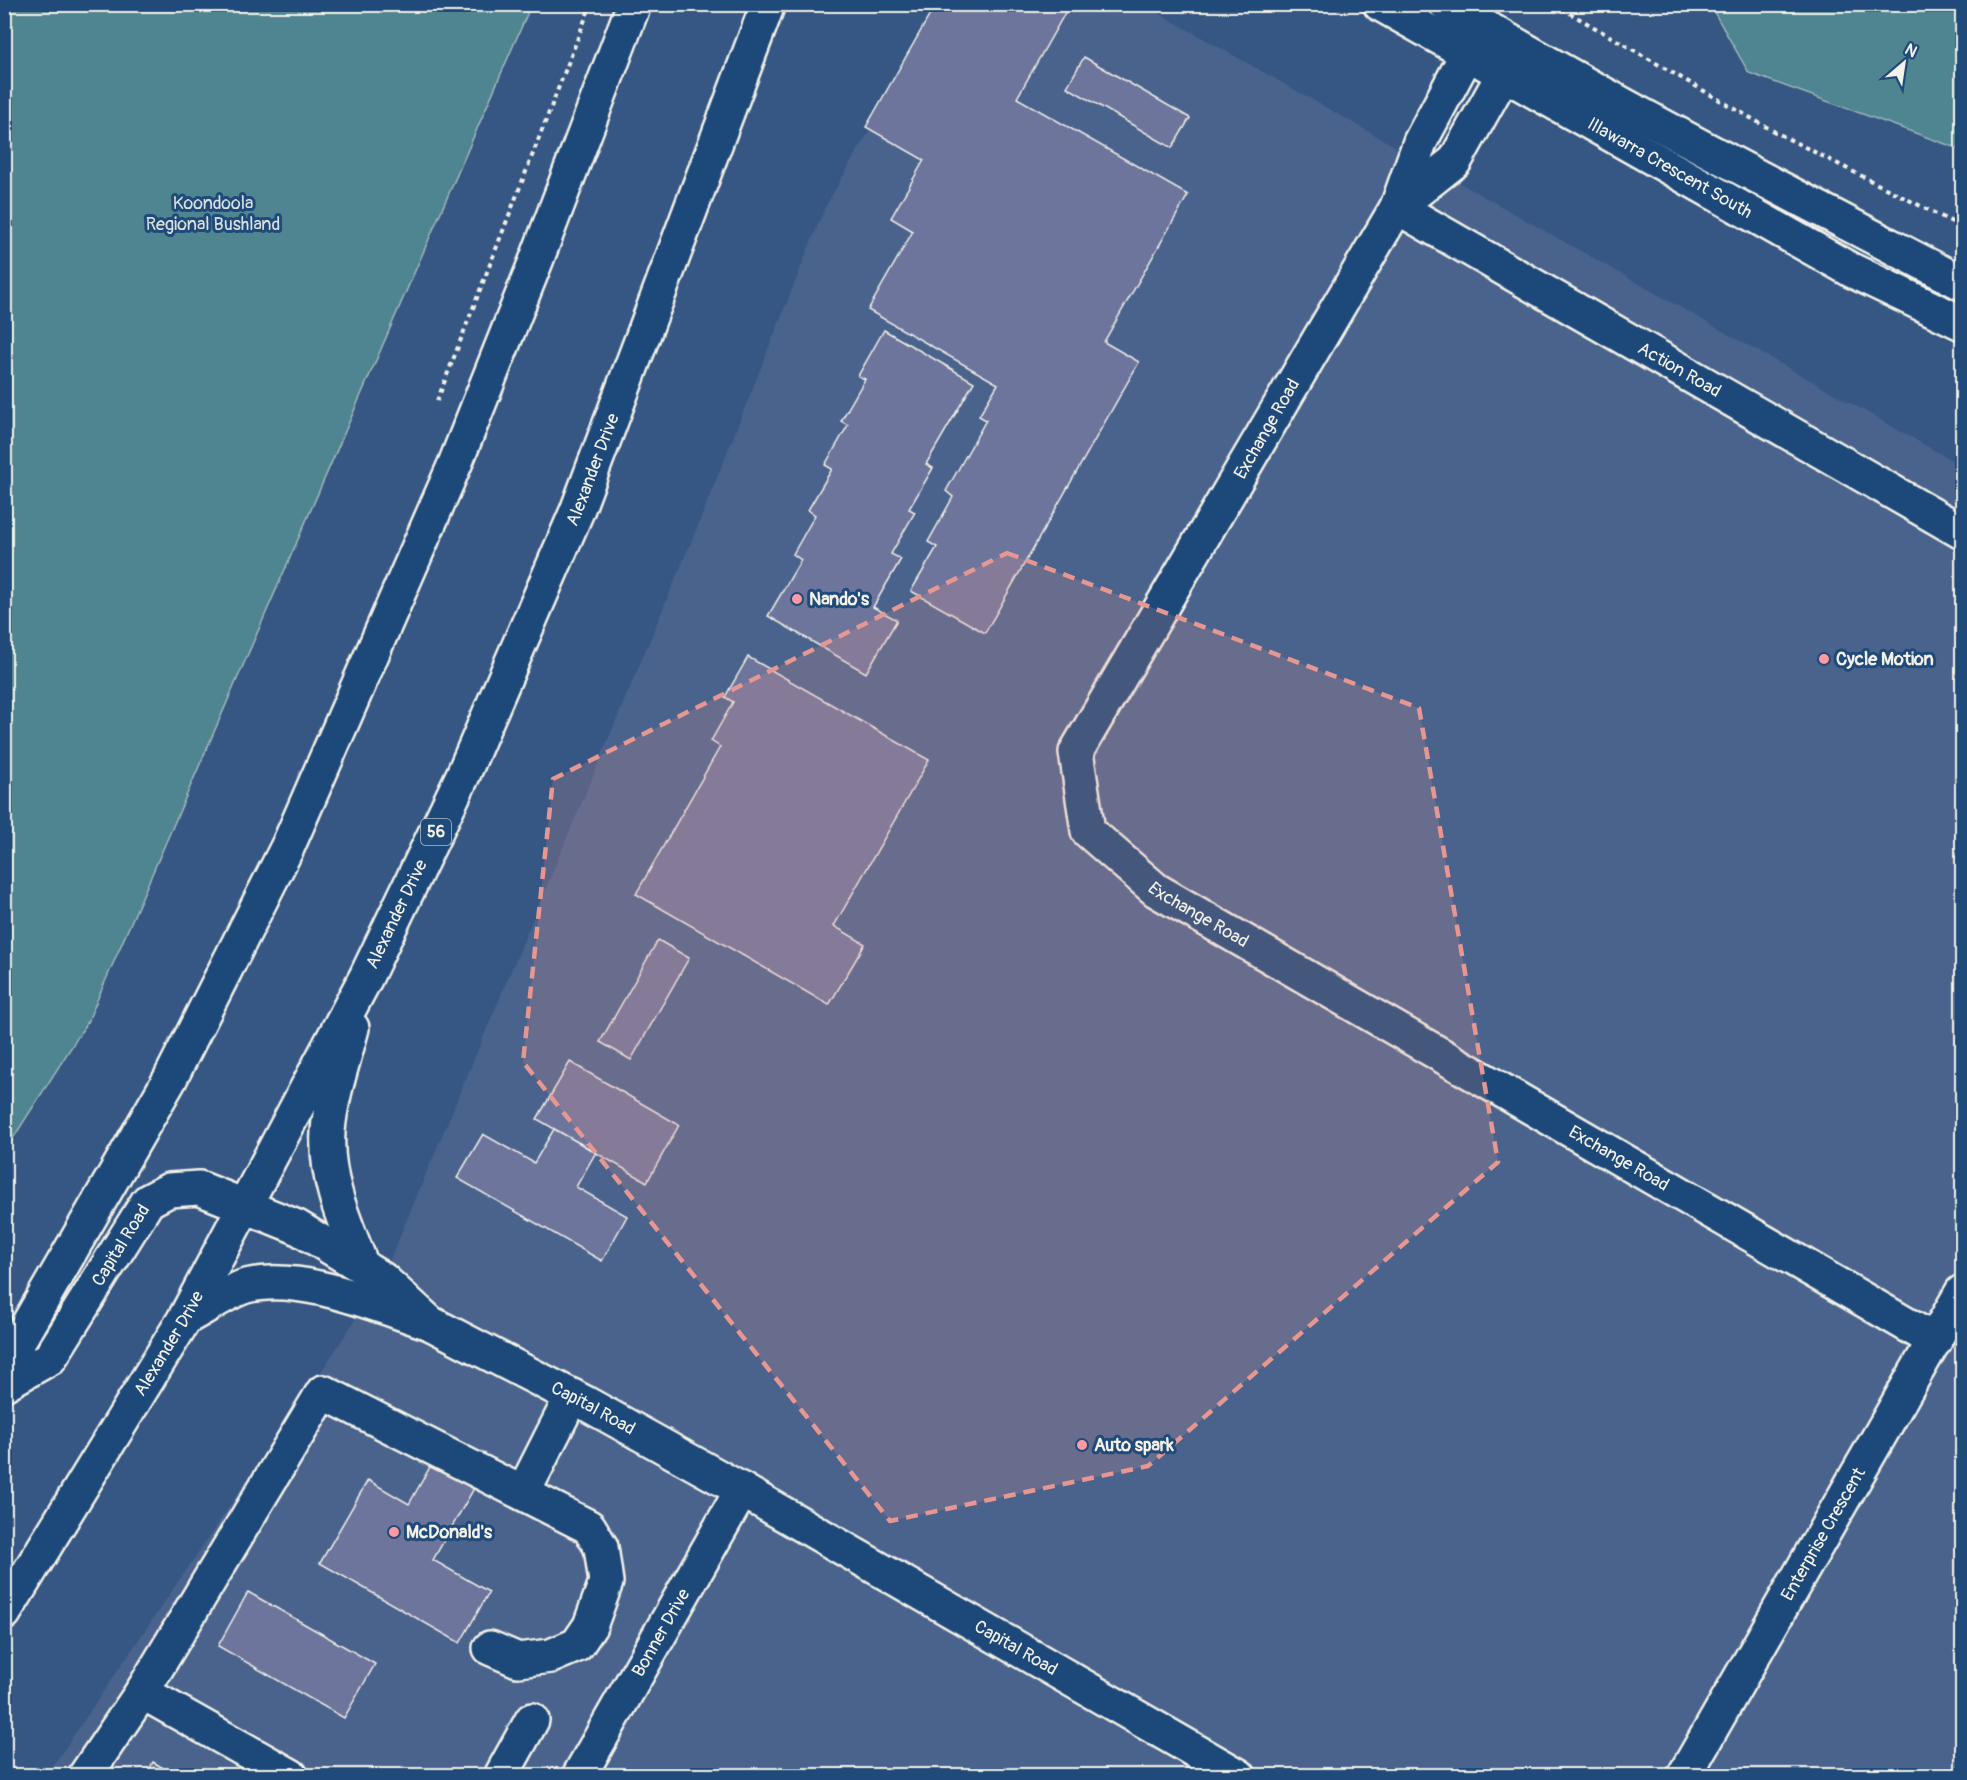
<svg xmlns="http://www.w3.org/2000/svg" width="1967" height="1780" viewBox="0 0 1967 1780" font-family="Pangolin,sans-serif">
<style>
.built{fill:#49638d}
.green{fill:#4f8491;stroke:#a2babc;stroke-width:1.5}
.building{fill:#6d759c;stroke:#f4f1e8;stroke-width:1.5}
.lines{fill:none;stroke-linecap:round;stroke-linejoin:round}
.minor-casing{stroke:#f4f1e8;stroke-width:38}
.major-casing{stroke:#f4f1e8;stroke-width:38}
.path{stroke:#f4f1e8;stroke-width:4;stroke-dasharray:4.5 4.5;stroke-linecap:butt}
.minor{stroke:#1f4a7a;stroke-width:33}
.major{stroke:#1f4a7a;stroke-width:33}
.marked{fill:#e69792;fill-opacity:0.2;stroke:#e69792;stroke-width:4.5;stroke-dasharray:12 8;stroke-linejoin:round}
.poi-dot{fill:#ff9aa2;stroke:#1f4a7a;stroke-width:2}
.labels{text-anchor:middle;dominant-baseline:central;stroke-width:6;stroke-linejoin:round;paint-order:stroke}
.shield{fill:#1f4a7a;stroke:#b4bfc7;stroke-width:1.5}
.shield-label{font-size:16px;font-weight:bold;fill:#f4f1e8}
.street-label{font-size:18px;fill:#f4f1e8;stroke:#1f4a7a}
.park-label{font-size:18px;fill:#dbe1db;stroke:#1f4a7a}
.poi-label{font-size:18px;font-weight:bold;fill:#f4f1e8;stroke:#1f4a7a;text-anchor:start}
</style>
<rect width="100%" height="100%" fill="#365784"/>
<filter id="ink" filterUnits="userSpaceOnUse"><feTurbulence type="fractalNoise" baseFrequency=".0167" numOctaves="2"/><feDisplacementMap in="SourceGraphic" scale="12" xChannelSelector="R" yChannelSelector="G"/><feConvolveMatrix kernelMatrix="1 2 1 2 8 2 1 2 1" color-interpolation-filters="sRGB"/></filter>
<g filter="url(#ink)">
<path class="built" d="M 943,5 L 1144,5 L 1962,466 L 1962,1775 L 46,1776 L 327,1363 L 382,1279 L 701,518 L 825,207 Z"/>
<path class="green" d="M 4,5 L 531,5 L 88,1021 L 5,1151 Z
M 1710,5 L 1962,5 L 1962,150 L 1749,73 Z"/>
<path class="building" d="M 936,4 L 1070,4 L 1017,98 L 1188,195 L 1104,342 L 1139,362 L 985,633 L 911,591 L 937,547 L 928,542 L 953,497 L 946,491 L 986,420 L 979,416 L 998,384 L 868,310 L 913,231 L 891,218 L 924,160 L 866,127 Z
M 1084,57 L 1190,118 L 1172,148 L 1067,87 Z
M 884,330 L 974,382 L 926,464 L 933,468 L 909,509 L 915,512 L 891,554 L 901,559 L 873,607 L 897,620 L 866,673 L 768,616 L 801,560 L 793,554 L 815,515 L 808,510 L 832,469 L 825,465 L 848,425 L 841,421 L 865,379 L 858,376 Z
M 748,657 L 929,760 L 834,926 L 865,944 L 829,1005 L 636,894 L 720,747 L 711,741 L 733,702 L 725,697 Z
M 658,940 L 689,958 L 631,1060 L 600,1042 Z
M 570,1062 L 679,1125 L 647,1182 L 537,1119 Z
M 554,1129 L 596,1152 L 576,1187 L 627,1216 L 602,1261 L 457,1178 L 483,1134 L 534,1163 Z
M 439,1451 L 481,1476 L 433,1560 L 489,1592 L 460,1643 L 320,1563 L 368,1480 L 409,1504 Z
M 248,1592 L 375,1664 L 344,1718 L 218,1646 Z
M 153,1762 L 177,1776 L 146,1776 Z"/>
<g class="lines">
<defs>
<g id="minor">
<path id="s1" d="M 1380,4 L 1851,270 L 1962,323"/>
<path d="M 1446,4 C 1614,104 1789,193 1962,283"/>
<path id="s2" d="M 1482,26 L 1420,142 L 1397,207 L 1076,752 L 1088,831 L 1156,890 L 1935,1341"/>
<path id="s3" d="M 1397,207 L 1962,532"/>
<path d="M 1397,207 L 1455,161 L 1513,57"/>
<path id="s4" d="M 4,1384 L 50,1358 L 148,1201 L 169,1190 L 199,1188 L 297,1227 L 382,1279 L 430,1323 L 587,1404 L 742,1490 L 1239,1776"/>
<path d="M 523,1493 L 572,1396"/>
<path d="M 85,1776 L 142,1692"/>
<path d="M 291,1776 L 142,1692 L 323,1392 L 589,1527 L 601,1547 L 606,1582 L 590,1626 L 577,1645 L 551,1656 L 518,1660 L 490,1648"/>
<path d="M 501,1776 L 532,1720"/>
<path id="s5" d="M 579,1776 L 742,1490"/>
<path id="s6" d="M 1684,1776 L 1962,1292"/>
</g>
<g id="major">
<path d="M 352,1028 C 344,1060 330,1099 328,1132 C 325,1180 345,1223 362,1266"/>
<path d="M 185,1318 C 201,1310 231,1290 246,1286 C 301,1272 378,1306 430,1323"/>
<path d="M 4,1366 L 170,1079 L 288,846 L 455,464 L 536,261 L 634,4"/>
<path id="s7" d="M 4,1613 L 185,1318 L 366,977 L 463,775 L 577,511 L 768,4"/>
</g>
</defs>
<use href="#minor" class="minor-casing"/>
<use href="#major" class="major-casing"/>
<path class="path" d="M 1554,4 L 1775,132 L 1962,227
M 437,401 L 591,4"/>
<use href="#minor" class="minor"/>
<use href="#major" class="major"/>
</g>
</g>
<path class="marked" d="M 1007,553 L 1419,708 L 1498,1162 L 1148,1466 L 890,1521 L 523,1062 L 553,779 Z"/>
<g class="poi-dot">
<circle cx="797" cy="599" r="6"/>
<circle cx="1824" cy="659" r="6"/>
<circle cx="1082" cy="1445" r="6"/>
<circle cx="394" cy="1532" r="6"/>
</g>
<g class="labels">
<rect class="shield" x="421" y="819" width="30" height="26" rx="4.5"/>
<g class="shield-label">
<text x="436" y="832">56</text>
</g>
<g class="street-label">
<text stroke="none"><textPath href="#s1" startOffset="333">Illawarra Crescent South</textPath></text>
<text stroke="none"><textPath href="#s3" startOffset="326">Action Road</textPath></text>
<text transform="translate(1267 429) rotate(-60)">Exchange Road</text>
<text stroke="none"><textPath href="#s7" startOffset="1288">Alexander Drive</textPath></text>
<text stroke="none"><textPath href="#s7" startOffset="802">Alexander Drive</textPath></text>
<text stroke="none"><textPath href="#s2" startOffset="1052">Exchange Road</textPath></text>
<text stroke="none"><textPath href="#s2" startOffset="1538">Exchange Road</textPath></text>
<text stroke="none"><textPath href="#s4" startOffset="186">Capital Road</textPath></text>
<text stroke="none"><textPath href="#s7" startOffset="316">Alexander Drive</textPath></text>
<text stroke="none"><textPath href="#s4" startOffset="746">Capital Road</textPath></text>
<text stroke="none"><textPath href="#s6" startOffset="279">Enterprise Crescent</textPath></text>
<text stroke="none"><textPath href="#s5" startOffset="165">Bonner Drive</textPath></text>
<text stroke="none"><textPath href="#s4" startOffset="1232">Capital Road</textPath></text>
</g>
<g class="park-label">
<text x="213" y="203">Koondoola<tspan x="213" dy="21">Regional Bushland</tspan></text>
</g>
<g class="poi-label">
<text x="809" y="599">Nando's</text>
<text x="1836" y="659">Cycle Motion</text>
<text x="1094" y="1445">Auto spark</text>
<text x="406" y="1532">McDonald's</text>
</g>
</g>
<rect width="1967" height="1780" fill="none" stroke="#1f4a7a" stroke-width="24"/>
<rect x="12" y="12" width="1943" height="1756" fill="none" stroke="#f4f1e8" stroke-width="2" filter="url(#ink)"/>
<g transform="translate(1904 63) rotate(29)" stroke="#1f4a7a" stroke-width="4.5" paint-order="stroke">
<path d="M0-4.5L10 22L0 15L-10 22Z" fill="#f4f1e8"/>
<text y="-9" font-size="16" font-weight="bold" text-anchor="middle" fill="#f4f1e8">N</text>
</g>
</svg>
